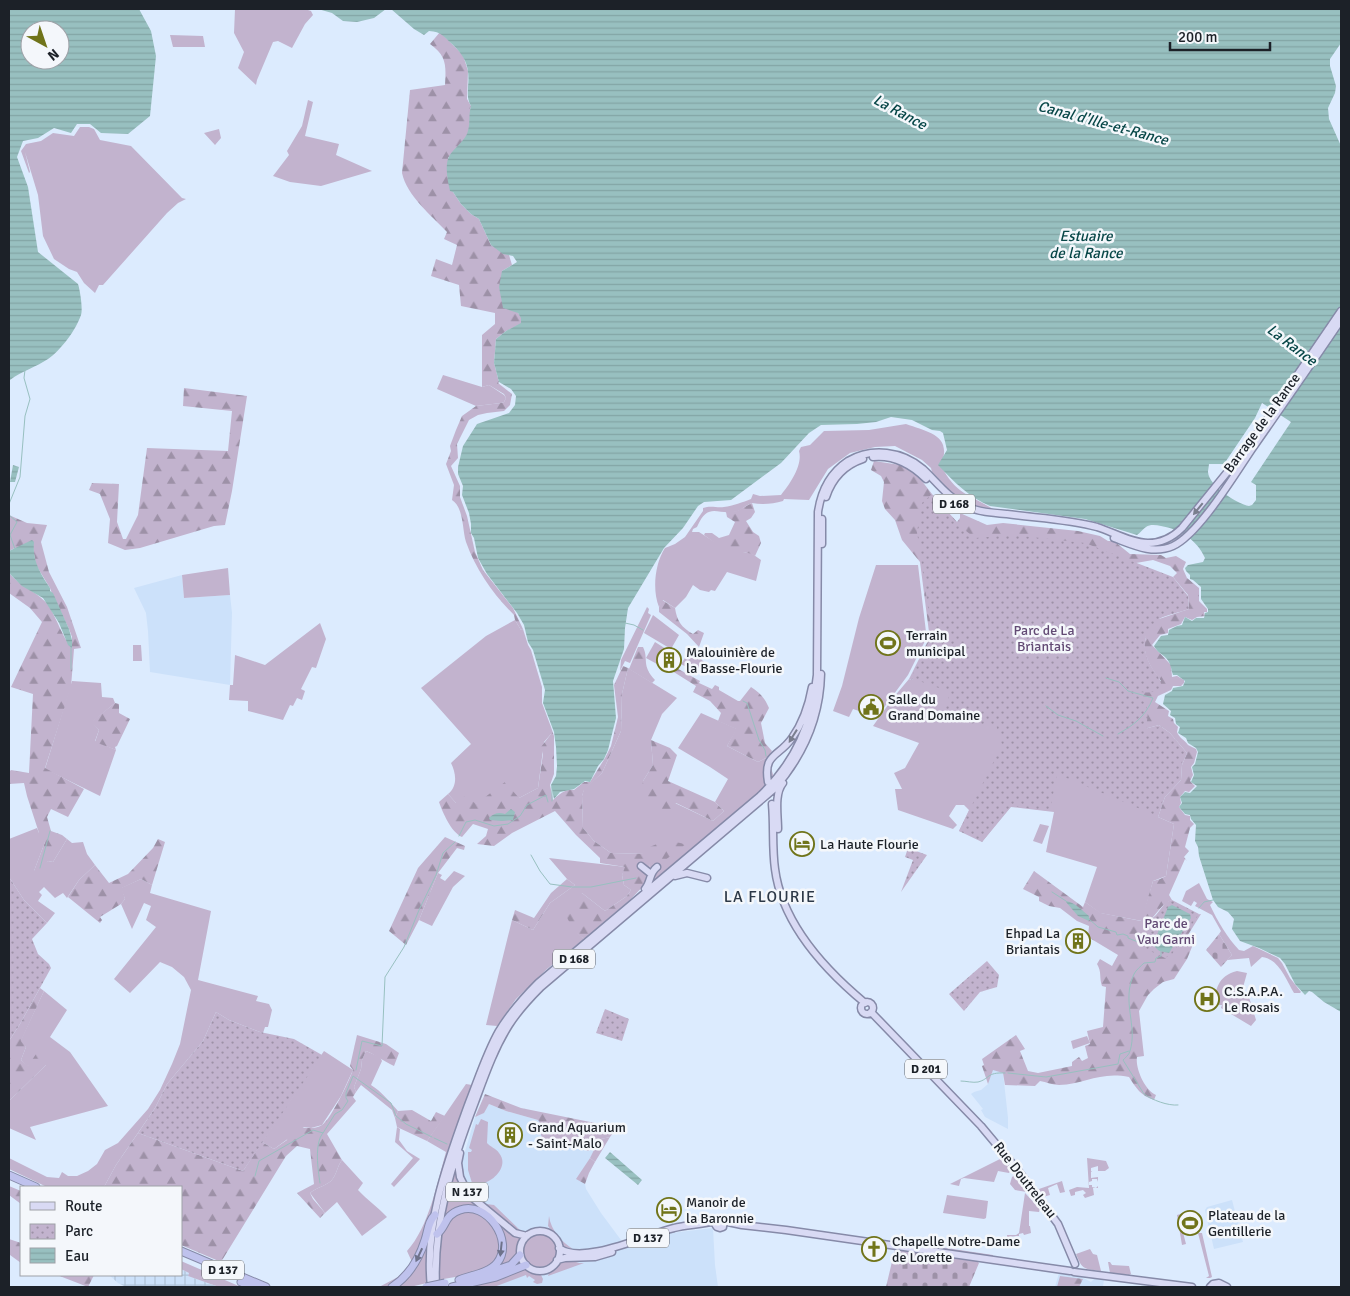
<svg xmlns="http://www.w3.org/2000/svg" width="1350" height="1296" viewBox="0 0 1350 1296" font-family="Signika,sans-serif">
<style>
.built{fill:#cce1fa}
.industrial{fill:url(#industrial-grid)}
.green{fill:#c2b3ce}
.forest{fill:url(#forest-firs);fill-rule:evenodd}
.cemetery{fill:url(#cemetery-stones)}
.park{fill:url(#park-dots)}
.water{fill:url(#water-rules);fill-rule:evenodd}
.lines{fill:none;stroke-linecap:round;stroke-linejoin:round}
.stream{stroke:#98c0c0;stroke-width:1}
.major-casing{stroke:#868aa8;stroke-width:9}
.highway-casing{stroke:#868aa8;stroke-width:9}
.major{stroke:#d9daf4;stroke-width:6}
.highway{stroke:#bfc2ed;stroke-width:7}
.highway-bridge-casing{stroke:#868aa8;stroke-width:9;stroke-linecap:butt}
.highway-bridge{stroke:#bfc2ed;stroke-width:7}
.oneway{fill:#7a7e8e}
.oneway2{fill:#6e728a}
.labels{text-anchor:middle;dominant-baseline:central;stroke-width:5;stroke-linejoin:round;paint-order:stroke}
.shield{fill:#f4f7fb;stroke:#5d6167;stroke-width:1}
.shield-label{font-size:12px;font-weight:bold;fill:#1c2128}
.street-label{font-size:14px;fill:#1c2128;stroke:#f4f7fb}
.park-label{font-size:14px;fill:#624a74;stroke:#f4f7fb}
.poi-label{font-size:14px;fill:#1c2128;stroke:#f4f7fb;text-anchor:start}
.water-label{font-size:15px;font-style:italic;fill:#084748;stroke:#f4f7fb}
.quarter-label{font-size:16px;letter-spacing:1px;fill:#2d3948;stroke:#f4f7fb}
</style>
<defs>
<pattern id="industrial-grid" width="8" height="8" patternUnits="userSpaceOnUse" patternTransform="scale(1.25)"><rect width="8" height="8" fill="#cce1fa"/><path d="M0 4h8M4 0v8" fill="none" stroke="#afc1d6"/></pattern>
<pattern id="forest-firs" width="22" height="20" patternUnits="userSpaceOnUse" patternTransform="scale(1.25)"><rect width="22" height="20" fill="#c2b3ce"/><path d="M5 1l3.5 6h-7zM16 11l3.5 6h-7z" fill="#9d91a7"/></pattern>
<pattern id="cemetery-stones" width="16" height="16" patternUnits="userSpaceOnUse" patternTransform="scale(1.25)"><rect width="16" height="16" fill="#c2b3ce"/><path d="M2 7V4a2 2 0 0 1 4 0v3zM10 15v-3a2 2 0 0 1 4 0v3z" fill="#9d91a7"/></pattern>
<pattern id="park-dots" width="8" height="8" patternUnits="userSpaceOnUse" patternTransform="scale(1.25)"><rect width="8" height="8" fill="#c2b3ce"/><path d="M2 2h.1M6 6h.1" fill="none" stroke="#9d91a7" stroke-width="1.8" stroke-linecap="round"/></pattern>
<pattern id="water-rules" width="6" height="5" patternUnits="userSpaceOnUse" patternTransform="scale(1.25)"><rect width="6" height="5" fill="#98c0c0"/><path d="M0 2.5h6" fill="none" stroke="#82a5a5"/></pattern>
</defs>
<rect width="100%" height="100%" fill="#dcebfe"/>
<path class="built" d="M 182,575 L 184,598 L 230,595 L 232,613 L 230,685 L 150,672 L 148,631 L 146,613 L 134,588 Z
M 993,1069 L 1003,1073 L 1008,1118 L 1008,1129 L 985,1117 L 981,1110 L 983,1109 L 971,1094 L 974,1092 L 981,1090 L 988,1084 Z
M 489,1104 L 506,1111 L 538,1120 L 544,1130 L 544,1143 L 548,1142 L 550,1148 L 564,1145 L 572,1146 L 575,1143 L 587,1150 L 590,1148 L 595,1150 L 577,1179 L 585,1184 L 586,1189 L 601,1213 L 621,1240 L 624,1249 L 671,1233 L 713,1228 L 715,1265 L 718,1287 L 490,1287 L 488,1282 L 525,1268 L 519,1261 L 517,1250 L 520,1239 L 504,1215 L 494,1206 L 486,1204 L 477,1198 L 467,1185 L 462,1173 L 462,1162 L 475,1117 L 483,1113 Z
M 1232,1200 L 1243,1242 L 1214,1249 L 1205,1210 L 1207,1207 Z
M 1059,1273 L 1078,1275 L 1091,1282 L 1095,1278 L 1104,1279 L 1103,1287 L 1055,1287 Z"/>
<path class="industrial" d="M 181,1269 L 189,1273 L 188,1276 L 219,1287 L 126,1287 L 118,1283 L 109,1275 L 181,1275 Z"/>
<path class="green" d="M 235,9 L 305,9 L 311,11 L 313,15 L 305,24 L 292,48 L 278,41 L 273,42 L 257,80 L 256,85 L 238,68 L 244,52 L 234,33 Z
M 170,35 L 203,36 L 205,47 L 173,47 Z
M 308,100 L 313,102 L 305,136 L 339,144 L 336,155 L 372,171 L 321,186 L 290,182 L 273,176 L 289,155 L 287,151 L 302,126 Z
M 80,127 L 89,127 L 94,129 L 100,140 L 131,146 L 182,198 L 186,199 L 178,203 L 167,213 L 103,285 L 99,285 L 95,293 L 84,283 L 77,272 L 69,269 L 54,259 L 43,236 L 38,195 L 25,152 L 30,172 L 29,173 L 21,151 L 26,144 L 41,141 L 53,133 L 74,136 Z
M 219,129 L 221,138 L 215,145 L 204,133 Z
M 443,375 L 482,387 L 489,385 L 504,395 L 506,398 L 504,402 L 501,403 L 476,406 L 437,389 Z
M 906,424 C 928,432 953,435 941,465 C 955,495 972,495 996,511 L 966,504 L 966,500 L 954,495 L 932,472 L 931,468 L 922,460 L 895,446 L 875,447 L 850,453 L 828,469 L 809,500 L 784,499 L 783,501 C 773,504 762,505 752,503 C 747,505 742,509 738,511 C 718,517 709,500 697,527 L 693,529 L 692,532 L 699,532 L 713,541 L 741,553 L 751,553 L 761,560 L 756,581 L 727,572 L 715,591 L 711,590 L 709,592 L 700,590 L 693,585 L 686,597 L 675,608 L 663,600 L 659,607 C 652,590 655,563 665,548 L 675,544 L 685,537 L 703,511 L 703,508 C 711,505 716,508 724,507 C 733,506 743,502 751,499 L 753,494 L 760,496 L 781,495 C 790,484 803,465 799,451 L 801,447 L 810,445 L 824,431 L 869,430 Z
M 876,565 L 918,565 L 926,632 L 925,641 L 908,675 L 877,717 L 853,709 L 849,717 L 833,711 L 842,686 L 859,618 Z
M 228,568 L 230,595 L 184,598 L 182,575 Z
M 647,607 L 649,609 L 648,613 L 651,615 L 630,663 L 625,661 L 620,671 L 621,660 Z
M 653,615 L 679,635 L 671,649 L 644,633 Z
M 515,620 L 521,630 L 523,629 L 528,645 L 531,650 L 542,687 L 542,703 L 551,727 L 551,734 L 544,742 L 538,788 L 519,798 L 476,804 L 456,803 L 448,794 C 458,786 456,773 451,763 L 471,744 L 421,688 L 486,636 Z
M 320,623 L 326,639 L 316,668 L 312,667 L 301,689 L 305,691 L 302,700 L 297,698 L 293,706 L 290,705 L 283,720 L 248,711 L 248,701 L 229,700 L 230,685 L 233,685 L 235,655 L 265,665 Z
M 1141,634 L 1146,637 C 1141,653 1152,669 1161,682 L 1126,747 L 1148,728 L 1159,725 L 1170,733 L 1187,753 L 1182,765 L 1181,780 L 1165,797 L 1158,817 L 1174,824 L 1166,876 L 1153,881 L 1142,921 L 1100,913 L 1085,902 L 1097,867 L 1046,852 L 1054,812 L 1011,807 L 982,842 L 980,839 L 980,835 L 970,832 L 967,834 L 959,831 L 969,810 L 964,805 L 956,805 L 949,816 L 957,825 L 953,829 L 898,810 L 895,789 L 902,789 L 894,773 L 905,768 L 919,743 L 873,726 L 893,698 L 909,679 L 912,680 L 918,673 Z
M 655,642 L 666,649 L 657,664 L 646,658 Z
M 133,645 L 141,645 L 142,661 L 133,661 Z
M 691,649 L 704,662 L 695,672 L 681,664 Z
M 628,668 L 677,698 L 662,714 L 651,740 L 653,765 L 643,781 L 675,803 L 713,821 L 724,811 L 715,802 L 728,779 L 710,767 L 678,748 L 701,713 L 737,729 L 727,746 L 758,762 L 768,757 L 774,778 L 756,796 L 655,880 L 648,881 L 650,864 L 644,854 L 611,853 L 594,841 L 583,828 L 582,796 L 584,789 L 602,773 L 621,731 L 622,694 Z
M 72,681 L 101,683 L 102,697 L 113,698 L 115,703 L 92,722 L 99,730 L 95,741 L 116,750 L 100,796 L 45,769 Z
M 1040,824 L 1049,826 L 1042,844 L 1033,841 Z
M 37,828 L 39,833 L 45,832 L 45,842 L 34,871 L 48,861 L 53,862 L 67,839 L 72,843 L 83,842 L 87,854 L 95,865 L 79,880 L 67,898 L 63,893 L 55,898 L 44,887 L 39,892 L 42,895 L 38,901 L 55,913 L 47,923 L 24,900 L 9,877 L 9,839 Z
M 549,858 L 626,867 L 622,875 L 624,885 L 631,890 L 627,896 L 605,911 L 582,893 L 575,931 L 584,939 L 547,969 L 516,999 L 497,1026 L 486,1025 L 512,920 L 533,930 L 550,903 L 575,885 L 567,879 Z
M 454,871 L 465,876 L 453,887 L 432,926 L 419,920 L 438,873 L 442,875 L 440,878 L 445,881 Z
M 141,879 L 152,885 L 150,893 L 211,911 L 198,980 L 258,996 L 256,1001 L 269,1004 L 272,1010 L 268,1027 L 265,1027 L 263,1033 L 260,1032 L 229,1020 L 216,1012 L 203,1041 L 167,1084 L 155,1108 L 116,1165 L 104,1187 L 47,1187 L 9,1169 L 9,1158 L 47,1177 L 59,1178 L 62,1172 L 68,1176 L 77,1176 L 88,1171 L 97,1164 L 105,1150 L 118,1143 L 148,1109 L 160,1090 L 172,1064 L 180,1044 L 191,990 L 184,977 L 172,967 L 160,962 L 130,993 L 114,979 L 156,927 L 146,920 L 151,906 L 144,903 L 132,929 L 121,904 L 125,899 L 121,888 Z
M 1199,883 L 1207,899 L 1213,902 L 1210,905 C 1218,922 1227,937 1239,950 L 1244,951 L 1253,946 L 1278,958 L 1282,963 L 1290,978 L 1301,992 L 1300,993 L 1294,993 C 1286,980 1279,959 1262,957 L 1251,967 L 1249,958 L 1227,960 L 1232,955 L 1219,934 L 1221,931 L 1212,915 L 1195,906 L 1197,903 L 1194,901 L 1191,906 L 1182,901 L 1186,891 Z
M 1237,971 L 1247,973 L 1242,991 L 1249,997 L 1256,1020 L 1251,1026 L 1221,1008 L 1222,1005 L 1219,1005 L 1219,998 L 1214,1006 L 1212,1006 C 1217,989 1217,976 1237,971 Z
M 44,991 L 67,1010 L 50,1037 L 70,1052 L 108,1106 L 30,1127 L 36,1140 L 9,1128 L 9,1101 L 46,1065 L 27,1066 L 21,1060 L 26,1047 L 20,1042 Z
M 1087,1036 L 1090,1043 L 1073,1049 L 1071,1041 Z
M 324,1051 L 353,1070 L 341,1096 L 322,1125 L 311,1128 L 304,1127 L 274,1149 L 262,1142 Z
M 366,1051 L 380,1057 L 382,1061 L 371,1085 C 382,1092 389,1101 398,1111 L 395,1118 L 392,1110 L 361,1085 L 356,1092 L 354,1087 L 361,1069 L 362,1060 Z
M 466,1084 L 472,1085 L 451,1145 L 425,1234 L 429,1236 L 427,1252 L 427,1283 L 410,1287 L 379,1287 L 398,1277 L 412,1262 L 407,1251 C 429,1227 437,1183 446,1152 L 427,1141 Z
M 481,1119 L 488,1122 L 487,1143 C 490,1147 496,1148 499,1153 C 509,1165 495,1180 484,1183 L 483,1188 L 472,1183 L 468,1170 L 468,1152 L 471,1152 L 472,1150 L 469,1148 L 476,1124 L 478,1125 Z
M 568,1126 L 576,1131 L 581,1141 L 583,1143 L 610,1137 L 595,1162 L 590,1158 L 594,1150 L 591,1148 L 588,1151 L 575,1143 L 572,1146 L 569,1146 L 565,1135 L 558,1132 L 558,1128 Z
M 397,1127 L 400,1129 L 399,1140 L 407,1151 L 420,1159 L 394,1187 L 391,1184 L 413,1158 L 395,1142 Z
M 1002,1158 L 1010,1169 L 1010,1171 L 1009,1173 L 998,1171 L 994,1182 L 964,1178 L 961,1179 L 959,1186 L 950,1184 Z
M 1087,1158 L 1106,1161 L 1109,1168 L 1105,1171 L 1098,1171 L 1098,1166 L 1091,1168 L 1091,1171 L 1092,1171 L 1091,1172 L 1091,1178 L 1098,1177 L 1098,1182 L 1097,1179 L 1092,1179 L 1092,1181 L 1089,1182 L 1089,1185 L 1092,1185 L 1092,1187 L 1096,1188 L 1098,1186 L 1098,1188 L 1093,1188 L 1094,1195 L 1085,1198 L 1083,1195 L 1086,1193 L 1083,1190 L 1075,1192 L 1075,1195 L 1071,1196 L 1069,1190 L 1077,1187 L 1089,1188 Z
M 342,1160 L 363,1183 L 358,1190 C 367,1200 378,1207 387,1217 L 362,1236 L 337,1202 L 325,1213 L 310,1193 C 316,1188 325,1186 331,1181 C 337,1175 337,1166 342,1160 Z
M 462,1162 L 465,1180 L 477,1198 L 486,1204 L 494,1205 L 524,1234 C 517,1242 521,1253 515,1259 C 504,1271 457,1276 439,1280 L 439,1256 L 443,1227 L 442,1220 L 455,1163 Z
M 1015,1175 L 1027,1190 L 1027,1192 L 1015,1190 L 1010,1184 L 1012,1177 Z
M 1062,1181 L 1065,1192 L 1060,1193 L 1057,1184 L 1048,1188 L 1050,1195 L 1043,1197 L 1039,1189 Z
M 1025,1193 L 1040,1209 L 1039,1212 L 1029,1211 L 1029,1226 L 1030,1226 L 1031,1233 L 1024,1235 L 1023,1233 L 1019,1234 L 1019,1236 L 1007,1237 L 1007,1235 L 1016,1235 L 1019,1233 Z
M 947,1195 L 988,1201 L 986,1218 L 984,1219 L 943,1213 Z
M 1194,1210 L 1197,1212 L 1201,1230 L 1185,1234 L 1181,1216 L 1179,1217 L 1186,1244 L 1182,1245 L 1177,1215 Z
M 549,1216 C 551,1231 562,1242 573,1249 L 561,1246 L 558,1239 L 548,1226 Z
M523 1250a17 17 0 1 1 34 0a17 17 0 1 1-34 0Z
M 1198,1233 L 1202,1233 L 1212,1277 L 1210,1278 L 1206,1278 L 1209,1276 Z
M 932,1244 L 933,1246 L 993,1255 L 993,1258 L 931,1248 Z
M 1090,1249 L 1093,1254 L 1097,1255 L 1101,1271 C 1085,1269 1082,1270 1076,1254 Z
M 570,1260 L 579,1263 L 584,1263 L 548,1276 C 551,1266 561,1261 570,1260 Z
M 181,1261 L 241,1287 L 219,1287 L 188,1276 L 189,1273 L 181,1269 Z
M 1108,1262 L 1110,1262 L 1112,1265 L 1129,1266 L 1131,1274 L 1129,1275 L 1110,1273 Z
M 526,1268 L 540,1273 L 543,1279 L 542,1283 L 537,1284 L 533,1282 L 535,1280 L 529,1276 L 527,1278 L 526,1275 L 494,1287 L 473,1286 L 502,1278 Z"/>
<path class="forest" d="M 440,32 L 463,55 L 468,71 L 467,99 L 471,106 C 469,113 471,116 471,123 C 471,136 456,149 448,158 L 453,192 L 461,204 L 471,214 L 479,219 L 491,245 L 509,255 L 512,265 L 502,271 L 518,313 L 522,318 L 521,324 L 506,331 L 496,339 L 494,363 L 499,382 L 498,383 L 512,394 L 510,405 L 504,411 L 487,413 L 478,415 L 469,420 L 457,444 L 458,458 L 451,466 L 460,486 L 460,497 L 467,516 L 475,552 L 483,570 L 513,608 L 523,629 L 521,630 L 515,620 L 514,615 C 493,594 476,570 466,542 C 462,529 464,508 452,500 L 454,485 L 446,464 L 451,451 L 450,446 L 456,430 L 462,416 L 476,406 L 501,403 L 504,402 L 506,398 L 504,394 L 489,385 L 482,387 L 482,335 L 495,324 L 495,313 L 461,306 L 459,285 L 431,276 L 436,259 L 452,265 L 457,245 L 444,239 L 447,232 C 431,215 407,196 402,173 L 410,90 L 445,85 C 446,66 447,56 430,44 Z
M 184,388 L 247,396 L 232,491 L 225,525 L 214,526 L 140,548 L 125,550 L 108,543 L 110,519 L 100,494 L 89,490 L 92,483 L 119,484 L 117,522 L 123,539 L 126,539 L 138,515 L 147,448 L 228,451 L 232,411 L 183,406 Z
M 874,461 L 907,466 L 918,476 L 932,494 L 957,522 L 960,518 L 960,513 L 987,525 L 1003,523 L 1078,531 L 1100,536 L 1108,541 L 1114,541 L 1130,554 L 1161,555 L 1166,558 L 1176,556 L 1186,562 L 1183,569 L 1187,578 L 1199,588 L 1199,601 L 1207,609 L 1207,612 L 1204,612 L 1205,616 L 1197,617 L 1192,620 L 1185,617 L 1181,624 L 1168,629 L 1168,633 L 1160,635 L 1152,645 L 1171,665 L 1172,677 L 1177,676 L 1184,680 L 1184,683 L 1181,686 L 1173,686 L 1171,690 L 1158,696 L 1155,702 L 1169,711 L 1168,716 L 1173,719 L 1174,723 L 1178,727 L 1177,732 C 1179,738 1185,740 1188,745 L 1196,749 L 1197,752 L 1194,763 L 1191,767 L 1193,775 L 1190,781 L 1195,786 L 1189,792 L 1185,791 L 1180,797 L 1181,803 L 1179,807 L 1185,815 L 1190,816 L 1190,820 L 1194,824 L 1190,828 L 1185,847 L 1189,851 L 1184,857 L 1187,861 L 1185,859 L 1169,895 L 1172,900 C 1162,903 1157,914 1149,921 L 1201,914 L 1186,938 L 1194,942 L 1187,959 L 1174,979 L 1163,982 L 1154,989 L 1148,995 L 1139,1011 L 1144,1056 L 1137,1057 C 1135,1068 1145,1091 1156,1095 L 1154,1100 C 1141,1096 1136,1088 1129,1077 C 1100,1071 1085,1084 1059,1085 C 1053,1085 1046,1082 1040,1081 L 1035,1086 L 1005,1085 L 1003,1073 L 993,1070 L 988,1084 L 982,1066 L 984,1065 L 982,1059 L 1016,1035 L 1025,1049 L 1020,1051 L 1028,1071 L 1038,1073 L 1072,1066 L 1072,1062 L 1079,1057 L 1082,1061 L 1088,1058 L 1085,1046 L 1090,1044 L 1087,1031 L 1103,1027 L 1106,987 L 1102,986 C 1099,978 1102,972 1097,964 L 1100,959 L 1112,966 L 1118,955 L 1088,937 L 1089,926 L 1077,921 L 1060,908 L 1049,906 L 1039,901 L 1039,897 L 1023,889 L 1034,871 L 1083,907 L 1085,902 L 1101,913 L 1141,921 L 1153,881 L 1160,879 L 1166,876 L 1174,824 L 1158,817 L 1165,797 L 1181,780 L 1182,765 L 1187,753 L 1170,733 L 1159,725 L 1148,728 L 1126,747 L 1129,694 L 1161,681 C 1151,668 1141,654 1146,637 L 1141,634 L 941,630 L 912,680 L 909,679 L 931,635 L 929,632 L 920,562 L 902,540 L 895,520 L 885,509 L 882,501 L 884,482 L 881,476 L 871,470 ZM 1153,560 L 1170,566 L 1177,573 L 1173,577 L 1188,595 L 1189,609 L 1159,619 L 1136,563 Z
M 752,503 L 755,512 L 751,518 L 746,521 L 753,532 L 759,536 L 761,543 L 755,556 C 748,551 741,552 734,557 L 704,535 L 705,533 L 712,533 L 719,538 L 729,535 L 735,522 L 727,517 L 726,512 L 737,511 Z
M 9,515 L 27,523 L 47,525 L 41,542 L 49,572 L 67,607 L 81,648 L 74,649 L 71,687 L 45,768 L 84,789 L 68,817 L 51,809 L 47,817 L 51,831 L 62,835 L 67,839 L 53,862 L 48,861 L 39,873 L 34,871 L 45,842 L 45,833 L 39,833 L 27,796 L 24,783 L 9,784 L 9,772 L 11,770 L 29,773 L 33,694 L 11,687 L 42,622 L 30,608 L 9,593 L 9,573 C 20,587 39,592 49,606 C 55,615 65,643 72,647 L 72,637 L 69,629 L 51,591 L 50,588 L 36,565 L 33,548 L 15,548 L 9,551 Z
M 662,600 L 675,608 C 677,621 681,627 693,634 L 698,630 L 704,633 L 699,647 L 687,634 L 659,612 L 659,607 Z
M 638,647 L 643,647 C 649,659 641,665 655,680 L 652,683 L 629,669 Z
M 671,665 L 700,681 L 699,683 L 712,689 L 715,685 L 719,687 L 719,690 L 738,701 L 740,701 L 751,687 C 760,693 765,698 769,708 L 761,723 L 765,743 L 772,751 L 768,757 L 758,762 L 727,746 L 736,729 L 718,721 L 721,713 L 710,701 L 693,692 L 696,686 L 669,669 Z
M 623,666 L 628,668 L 622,694 L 621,731 L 602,773 L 584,790 L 582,796 L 583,828 L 594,841 L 611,853 L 644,854 C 646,851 649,847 652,846 C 661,842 677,840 685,845 L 660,864 L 650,864 L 648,881 L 630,900 L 584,939 L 575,932 L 566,916 L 578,896 L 582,893 L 605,911 L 627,896 L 631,890 L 624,885 L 622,875 L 625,867 L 600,863 L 600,858 L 576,835 L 555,811 L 512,833 L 494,846 L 477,844 L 486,836 L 488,829 L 473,824 L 462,837 C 451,832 443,813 439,802 L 448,794 L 456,803 L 466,795 L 476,804 L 505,782 L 519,798 L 538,788 L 543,754 L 541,747 L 551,734 L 551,727 L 554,736 L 554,774 L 550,785 L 553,800 C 560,794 565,789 574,790 L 584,782 L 590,782 L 605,758 L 611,746 L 618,717 L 614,685 Z
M 115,703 L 119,704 L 119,713 L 130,719 L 117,746 L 115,747 L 116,750 L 95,742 L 99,730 L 91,722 Z
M 651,740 L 670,748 L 677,755 L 668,781 L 715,802 L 724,811 L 713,821 L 676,803 L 668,812 L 640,798 L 643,781 L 653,765 Z
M 445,837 L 465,846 L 464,850 L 457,848 L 438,873 L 419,920 L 406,945 L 389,931 L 418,868 Z
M 158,839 L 165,842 L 152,885 L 141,879 L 122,888 L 125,899 L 121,904 L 100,917 L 102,920 L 100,923 L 68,897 L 79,880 L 95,865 L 109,883 L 128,874 L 153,848 Z
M 567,879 L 575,885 L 550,903 L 533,930 L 512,920 L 515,910 L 534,918 L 551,893 Z
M 40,988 L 44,991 L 21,1041 L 26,1047 L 21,1060 L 28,1066 L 36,1054 L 46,1065 L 9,1101 L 9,1041 L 20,1024 Z
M 357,1035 L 386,1044 L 399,1053 L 394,1066 C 383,1061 376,1055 366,1051 L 362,1060 L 361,1069 L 354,1087 L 356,1092 L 353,1097 L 356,1101 L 327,1134 L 342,1160 C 337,1166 337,1175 331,1181 C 325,1186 316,1188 310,1193 L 313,1199 L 325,1213 L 320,1218 L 297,1193 L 314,1184 L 310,1149 L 297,1146 L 286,1156 L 221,1262 L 181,1245 L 181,1187 L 104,1187 L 116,1165 L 138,1133 L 243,1171 L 262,1142 L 274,1149 L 287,1140 L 288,1134 L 295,1128 C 303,1127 315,1130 322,1125 C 331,1119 349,1081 353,1070 L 350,1066 Z
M 485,1094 L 521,1108 L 610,1126 L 613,1133 L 610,1137 L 583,1143 L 576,1131 L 568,1126 L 558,1128 L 558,1132 L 565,1135 L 569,1146 L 550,1148 L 548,1142 L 544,1143 L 540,1132 L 544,1129 L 538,1120 L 506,1111 L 489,1104 L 484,1113 L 475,1117 Z
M 412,1110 L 431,1121 L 436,1112 L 445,1116 L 427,1141 L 397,1127 L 395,1118 L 398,1111 Z
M 590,1158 L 595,1162 L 589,1173 L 585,1184 L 576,1179 Z
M 9,1186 L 21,1191 L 21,1204 L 9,1195 Z
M 9,1239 L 21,1243 L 21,1263 L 10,1255 L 9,1256 Z
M 57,1275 L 94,1275 L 88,1287 Z
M 1060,1276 L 1083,1279 L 1079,1287 L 1057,1287 Z"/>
<path class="cemetery" d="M 1219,934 L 1232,955 L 1221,967 L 1206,950 Z
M 895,1249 L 977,1261 L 979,1263 L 969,1287 L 886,1287 Z"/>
<path class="park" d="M 931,495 L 961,527 L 975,538 L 1013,535 L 1085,543 L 1173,577 L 1188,596 L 1189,609 C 1179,613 1168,614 1159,619 C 1142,632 1140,650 1151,667 C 1155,673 1162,679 1161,687 C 1154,693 1148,693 1139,692 L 1137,695 C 1151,707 1148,712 1146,729 L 1159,727 L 1169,734 L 1185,753 L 1181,765 L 1179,780 L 1164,797 L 1157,816 L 1057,774 L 1050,811 L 1011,806 L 982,842 L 959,831 L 1002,745 L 996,725 L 965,723 L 944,716 L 950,692 L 911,678 L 932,635 L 917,532 L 922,503 Z
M 908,848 L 927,855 L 901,892 L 913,860 L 905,857 Z
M 9,877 L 24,900 L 47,923 L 32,939 L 38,954 L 49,964 L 51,968 L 20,1024 L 9,1041 Z
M 1172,900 L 1199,914 L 1172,954 L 1165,958 L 1144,948 L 1149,921 L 1156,915 L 1166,902 Z
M 987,961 L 999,975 L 997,987 L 980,992 L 964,1011 L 949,994 Z
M 605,1009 L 629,1019 L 622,1041 L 596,1033 Z
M 216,1012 L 229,1020 L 260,1032 L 294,1039 L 322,1055 L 243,1171 L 138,1133 L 155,1108 L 167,1084 L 203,1041 Z"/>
<path class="water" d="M 9,9 L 139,9 L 151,31 L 156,56 L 150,116 L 128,134 L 101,133 L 90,124 L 77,124 L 71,133 L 54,128 L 38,138 L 23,141 L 17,157 L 28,187 L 38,252 L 78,284 C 80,290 83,309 81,315 C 76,330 61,350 48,359 C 36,367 22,371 10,380 ZM 30,30 L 60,30 L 60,60 L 30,60 Z
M 318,9 L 386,9 L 374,18 L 357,22 L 343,21 L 332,13 Z
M 391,9 L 1341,9 L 1341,43 L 1330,59 L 1330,66 L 1336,86 L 1335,93 L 1328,108 L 1329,119 L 1341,146 L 1341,1012 L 1324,1002 L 1312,992 L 1309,991 L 1305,995 L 1295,984 L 1285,964 L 1280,958 L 1259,948 L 1240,941 L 1232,929 L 1234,919 L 1228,912 L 1218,907 L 1213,900 L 1199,856 L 1198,847 L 1195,841 L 1196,825 L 1191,819 L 1190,815 L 1185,814 L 1179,807 L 1182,803 L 1180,797 L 1185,792 L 1190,793 L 1197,786 L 1191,782 L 1194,775 L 1192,767 L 1195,764 L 1198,752 L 1196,748 L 1188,743 L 1186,738 L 1178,733 L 1180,727 L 1176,724 L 1175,718 L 1170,715 L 1171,711 L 1163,704 L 1165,695 L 1172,691 L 1173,688 L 1183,686 L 1185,681 L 1177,675 L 1173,675 C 1171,669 1171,663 1166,658 C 1162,654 1157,652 1154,646 L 1161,636 L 1168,635 L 1169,630 L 1177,626 L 1182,625 L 1185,617 L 1192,621 L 1196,618 L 1204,618 L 1205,613 L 1208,612 L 1208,609 L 1201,599 L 1201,587 L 1193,580 L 1190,579 L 1190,575 L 1186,571 L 1185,568 L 1188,565 L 1203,562 L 1205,558 C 1197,540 1180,529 1161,526 C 1156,525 1150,524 1146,527 C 1143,529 1140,533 1137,535 L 1085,519 L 990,506 C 970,498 953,481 938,465 L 947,450 L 943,433 L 940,431 L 932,430 L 912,420 L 891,417 L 876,422 L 857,424 L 821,425 L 809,433 L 781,463 L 731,500 L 704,502 L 698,506 L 683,528 L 664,548 L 628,608 L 625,628 L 624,649 L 613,681 L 616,718 L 608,750 L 604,759 L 598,766 L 590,782 L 585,781 L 574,789 L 560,792 L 554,799 L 551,785 L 556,776 L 557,766 L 556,747 L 554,732 L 543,703 L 545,690 L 533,650 L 528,642 L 524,625 L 517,613 L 487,574 L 478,558 L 474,538 L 471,533 L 471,524 L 469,513 L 462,495 L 463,486 L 458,474 L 458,467 L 463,446 L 477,424 L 509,413 L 515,405 L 516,396 L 511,389 L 499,382 L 494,363 L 496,339 L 506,331 L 521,323 L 521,318 L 518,313 L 503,308 L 499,287 L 502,271 L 517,262 L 513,256 L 503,254 L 491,245 L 479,219 L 471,214 L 461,204 L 453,192 L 450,191 C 448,182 445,169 448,159 C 450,151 463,143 467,134 C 471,124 468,116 471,106 C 467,99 468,96 468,87 C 470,68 466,57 452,44 C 443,36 442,32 429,31 L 424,35 L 414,29 ZM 1262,403 L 1291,422 L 1251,482 L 1256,485 L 1256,500 L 1252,505 L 1249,506 C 1237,504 1209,486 1208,472 C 1208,471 1209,465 1209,464 L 1224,464 L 1255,418 Z
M 13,465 L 19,467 L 15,482 L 10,482 Z
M 32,540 L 34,542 C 32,560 40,573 50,588 L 50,591 L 53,593 L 69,629 L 72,640 L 72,648 L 68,645 L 59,623 L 43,598 L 22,586 L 9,573 L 9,551 Z
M 511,809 L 515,812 L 513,820 L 502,821 L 490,820 L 489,818 C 494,813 499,812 505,814 Z
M 1066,901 C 1074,902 1083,911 1089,916 L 1089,921 L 1078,916 L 1066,902 Z
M 1172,905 L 1190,914 L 1191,918 L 1169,953 C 1158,950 1162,954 1153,945 L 1168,907 Z
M 610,1152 L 642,1180 L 638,1185 L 605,1158 Z"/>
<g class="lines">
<path class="stream" d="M 9,504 L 20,477 L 25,416 L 30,399 L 24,378 L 25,370
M 9,515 L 17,522 L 10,535 L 15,549
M 625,623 L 634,625 L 643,630
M 71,669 L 71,647
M 1106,678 L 1119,682 L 1128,691 L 1153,698 C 1145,717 1135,724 1118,734
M 743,701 L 747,703 L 759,740 L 765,750 L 766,756
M 1046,706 L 1058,715 L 1076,721 L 1103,736
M 552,787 L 552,801
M 459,836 L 466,822 L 475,820 L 494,826 L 508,824 L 520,816 L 527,805 L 546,795 L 548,802
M 531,855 L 540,871 L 550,884 L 572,887 L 591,887 L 636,878
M 40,868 L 50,831
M 1052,892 L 1066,901
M 1199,908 L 1204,902 L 1213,900
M 1089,919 L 1098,927 L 1116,932 L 1117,935 L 1123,934 L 1128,936 L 1128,938 L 1143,944 L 1154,944
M 1161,952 L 1161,956 L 1156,958 L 1155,962 L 1144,963 C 1141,966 1136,970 1134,974 C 1121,1001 1138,1026 1130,1051 C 1129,1055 1125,1058 1123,1060 L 1144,1094 C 1152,1100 1168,1106 1178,1105
M 356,1070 L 362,1041 L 382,1046 L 385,977 L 404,947 L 419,910 L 436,875 L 443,853 L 455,842
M 1008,1073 L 1046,1077 L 1118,1064 L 1120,1054 L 1129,1051
M 961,1081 C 966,1081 973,1083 978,1082 C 990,1079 986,1072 1005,1073
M 434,1138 L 447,1144
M 255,1176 L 259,1161 L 313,1130 L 323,1133 L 335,1114 L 342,1110 L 348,1101 L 346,1098 L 346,1093 L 353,1076 L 391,1103 L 396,1116 L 406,1124 L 432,1137
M 320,1183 C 318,1170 314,1143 323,1133"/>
<defs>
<path id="major" d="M 873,457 C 894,455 911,464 926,479
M 826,497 C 832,479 845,465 863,459
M 1114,538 C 1133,545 1153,555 1173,546 C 1199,534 1235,474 1252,449 C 1282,406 1312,363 1341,320
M 822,544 L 822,519
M 768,782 C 763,753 779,757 792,738 C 802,724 809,704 812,687
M 772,804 C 774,826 772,848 775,869 C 782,924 824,969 865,1003
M 778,829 C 778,815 774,794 783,783
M 641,866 L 651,874
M 675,876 L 687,873 L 707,878
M 645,889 C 651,882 649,873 657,867
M861 1008a6 6 0 1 1 12 0a6 6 0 1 1-12 0Z
M 871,1012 L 981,1126 L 1017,1169 L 1058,1224 L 1075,1264
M 460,1153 L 458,1163 L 460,1177 L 469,1195 L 515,1233 L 527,1236
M 723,1221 L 742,1225 L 786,1230 L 1070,1271
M520 1251a20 20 0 1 1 40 0a20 20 0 1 1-40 0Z
M 559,1248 C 583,1266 648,1234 674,1228 C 689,1224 706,1225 720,1219 L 723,1222 L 723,1227 L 720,1228 L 717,1227 L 715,1224 L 716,1221
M 557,1260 L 565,1258 L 595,1257 L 612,1252
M 1074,1272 L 1192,1287
M 431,1287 C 424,1224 447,1163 468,1105 C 478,1080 486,1054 499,1031 C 510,1013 523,998 538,983 L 760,796 C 796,761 812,724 817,675 L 818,512 C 821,491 830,473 848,461 C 872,447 902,451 923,469 C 937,482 948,498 966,506 C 978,512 993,513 1007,514 C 1036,518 1068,519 1097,527 C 1113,532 1131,543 1148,543 C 1161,543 1172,538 1182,528 L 1250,444 L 1341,311
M 436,1287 C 433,1222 452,1162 475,1102 C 485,1075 494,1049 509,1025 C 518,1011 529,999 541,987 L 774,789 C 803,756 820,718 821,674
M 1210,1287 L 1213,1284 L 1219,1283 L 1227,1287"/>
<path id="highway" d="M 9,1175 L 36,1187
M 437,1234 C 447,1226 444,1215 460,1210 C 486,1200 515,1241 497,1263 C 489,1273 471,1275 459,1280
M 181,1251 L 266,1287
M 482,1275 L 511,1265 L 520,1255
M 241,1282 L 253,1287
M 392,1287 C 409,1276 419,1259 425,1240 C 428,1232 428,1221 435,1215
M 452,1287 L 496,1277 L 526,1265"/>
</defs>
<use href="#major" class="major-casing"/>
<use href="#highway" class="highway-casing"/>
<use href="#major" class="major"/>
<use href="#highway" class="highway"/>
<defs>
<path id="highway-bridge" d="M 426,1287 L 445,1283"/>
</defs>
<use href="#highway-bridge" class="highway-bridge-casing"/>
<use href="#highway-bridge" class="highway-bridge"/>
</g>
<defs><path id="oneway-solid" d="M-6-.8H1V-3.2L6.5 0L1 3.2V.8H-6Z" transform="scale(1.25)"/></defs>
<g class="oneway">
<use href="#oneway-solid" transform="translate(1198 509) rotate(129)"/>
<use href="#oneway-solid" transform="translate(793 736) rotate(122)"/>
</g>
<g class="oneway2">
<use href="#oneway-solid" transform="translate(501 1249) rotate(96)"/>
<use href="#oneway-solid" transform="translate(419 1255) rotate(115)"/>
</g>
<defs>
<symbol id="stadium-ring" viewBox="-11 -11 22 22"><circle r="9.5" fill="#f4f7fb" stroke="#70741a" stroke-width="1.5"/><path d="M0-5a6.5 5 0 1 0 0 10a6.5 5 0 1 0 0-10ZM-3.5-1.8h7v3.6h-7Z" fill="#70741a"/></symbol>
<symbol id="building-ring" viewBox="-11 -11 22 22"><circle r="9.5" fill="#f4f7fb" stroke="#70741a" stroke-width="1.5"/><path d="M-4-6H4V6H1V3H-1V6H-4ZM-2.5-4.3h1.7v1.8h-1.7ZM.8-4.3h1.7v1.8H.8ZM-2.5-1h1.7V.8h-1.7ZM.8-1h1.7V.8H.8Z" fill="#70741a"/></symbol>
<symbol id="civic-ring" viewBox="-11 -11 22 22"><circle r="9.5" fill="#f4f7fb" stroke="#70741a" stroke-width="1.5"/><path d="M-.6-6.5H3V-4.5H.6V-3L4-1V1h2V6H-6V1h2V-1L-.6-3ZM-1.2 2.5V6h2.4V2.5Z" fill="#70741a"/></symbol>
<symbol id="hotel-ring" viewBox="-11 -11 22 22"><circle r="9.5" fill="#f4f7fb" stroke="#70741a" stroke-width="1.5"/><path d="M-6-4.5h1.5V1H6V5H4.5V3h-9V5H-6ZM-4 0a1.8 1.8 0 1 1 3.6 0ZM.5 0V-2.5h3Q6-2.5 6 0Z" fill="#70741a"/></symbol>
<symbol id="hospital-ring" viewBox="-11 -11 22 22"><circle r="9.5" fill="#f4f7fb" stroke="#70741a" stroke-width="1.5"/><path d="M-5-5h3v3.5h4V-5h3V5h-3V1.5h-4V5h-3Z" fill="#70741a"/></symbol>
<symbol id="church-ring" viewBox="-11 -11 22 22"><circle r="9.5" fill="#f4f7fb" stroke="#70741a" stroke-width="1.5"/><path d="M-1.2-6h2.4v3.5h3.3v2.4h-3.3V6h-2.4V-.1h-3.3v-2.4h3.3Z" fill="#70741a"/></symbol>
</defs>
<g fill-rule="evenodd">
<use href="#stadium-ring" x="874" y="629" width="28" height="28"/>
<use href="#building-ring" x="655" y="646" width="28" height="28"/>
<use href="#civic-ring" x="857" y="693" width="28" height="28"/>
<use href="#hotel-ring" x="788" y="830" width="28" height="28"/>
<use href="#building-ring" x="1064" y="927" width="28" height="28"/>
<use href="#hospital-ring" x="1193" y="985" width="28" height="28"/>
<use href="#building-ring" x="496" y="1121" width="28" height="28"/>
<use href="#hotel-ring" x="655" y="1196" width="28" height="28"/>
<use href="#stadium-ring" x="1176" y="1209" width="28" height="28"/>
<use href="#church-ring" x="860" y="1235" width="28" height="28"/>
</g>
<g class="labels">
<g class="shield">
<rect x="933" y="494.5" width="42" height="19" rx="4"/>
<rect x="553" y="949.5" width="42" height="19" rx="4"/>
<rect x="905" y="1059.5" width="42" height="19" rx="4"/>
<rect x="446" y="1182.5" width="42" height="19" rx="4"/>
<rect x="627" y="1228.5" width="42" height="19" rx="4"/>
<rect x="202" y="1260.5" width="42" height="19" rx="4"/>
</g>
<g class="shield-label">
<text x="954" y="504">D 168</text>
<text x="574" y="959">D 168</text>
<text x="926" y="1069">D 201</text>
<text x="467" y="1192">N 137</text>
<text x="648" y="1238">D 137</text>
<text x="223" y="1270">D 137</text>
</g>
<g class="street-label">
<text transform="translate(1262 423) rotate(-54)">Barrage de la Rance</text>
<text transform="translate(1025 1180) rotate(52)">Rue Doutreleau</text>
</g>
<g class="park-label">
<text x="1044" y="630">Parc de La<tspan x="1044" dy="16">Briantais</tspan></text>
<text x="1166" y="923">Parc de<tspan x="1166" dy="16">Vau Garni</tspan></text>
</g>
<g class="poi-label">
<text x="906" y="635">Terrain<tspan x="906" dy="16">municipal</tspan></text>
<text x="686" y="652">Malouinière de<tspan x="686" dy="16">la Basse-Flourie</tspan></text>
<text x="888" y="699">Salle du<tspan x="888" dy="16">Grand Domaine</tspan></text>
<text x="820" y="844">La Haute Flourie</text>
<text x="1060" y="933" text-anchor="end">Ehpad La<tspan x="1060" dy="16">Briantais</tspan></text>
<text x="1224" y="991">C.S.A.P.A.<tspan x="1224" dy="16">Le Rosais</tspan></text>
<text x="528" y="1127">Grand Aquarium<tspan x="528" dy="16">- Saint-Malo</tspan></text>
<text x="686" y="1202">Manoir de<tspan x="686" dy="16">la Baronnie</tspan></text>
<text x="1208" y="1215">Plateau de la<tspan x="1208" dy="16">Gentillerie</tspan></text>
<text x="892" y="1241">Chapelle Notre-Dame<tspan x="892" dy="16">de Lorette</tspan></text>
</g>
<g class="water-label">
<text transform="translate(900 112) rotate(28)">La Rance</text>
<text transform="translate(1103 123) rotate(15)">Canal d'Ille-et-Rance</text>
<text x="1086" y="236">Estuaire<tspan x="1086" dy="17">de la Rance</tspan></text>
<text transform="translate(1292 345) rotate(37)">La Rance</text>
</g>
<g class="quarter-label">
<text x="770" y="897">LA FLOURIE</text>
</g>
</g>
<rect width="1350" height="1296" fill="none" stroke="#1c2128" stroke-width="20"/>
<rect x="20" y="1186" width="162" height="90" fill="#f4f7fb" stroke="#9ea1a7"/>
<rect x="30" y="1202" width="25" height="8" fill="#d9daf4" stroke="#9ea1a7"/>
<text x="65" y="1211" font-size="15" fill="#1c2128">Route</text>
<rect x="30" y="1224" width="25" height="15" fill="url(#park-dots)" stroke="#9ea1a7"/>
<text x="65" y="1236" font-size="15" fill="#1c2128">Parc</text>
<rect x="30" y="1248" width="25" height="15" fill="url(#water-rules)" stroke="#9ea1a7"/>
<text x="65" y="1261" font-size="15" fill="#1c2128">Eau</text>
<g transform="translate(45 45) rotate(140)"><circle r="24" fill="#f4f7fb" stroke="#9ea1a7"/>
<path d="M0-4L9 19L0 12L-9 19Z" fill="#70741a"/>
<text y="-8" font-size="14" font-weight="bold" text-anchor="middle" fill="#1c2128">N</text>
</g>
<path d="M1170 42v8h100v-8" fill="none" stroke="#1c2128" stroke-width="2.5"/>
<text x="1178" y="42" font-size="15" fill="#1c2128" stroke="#f4f7fb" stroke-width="4" paint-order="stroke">200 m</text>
</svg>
